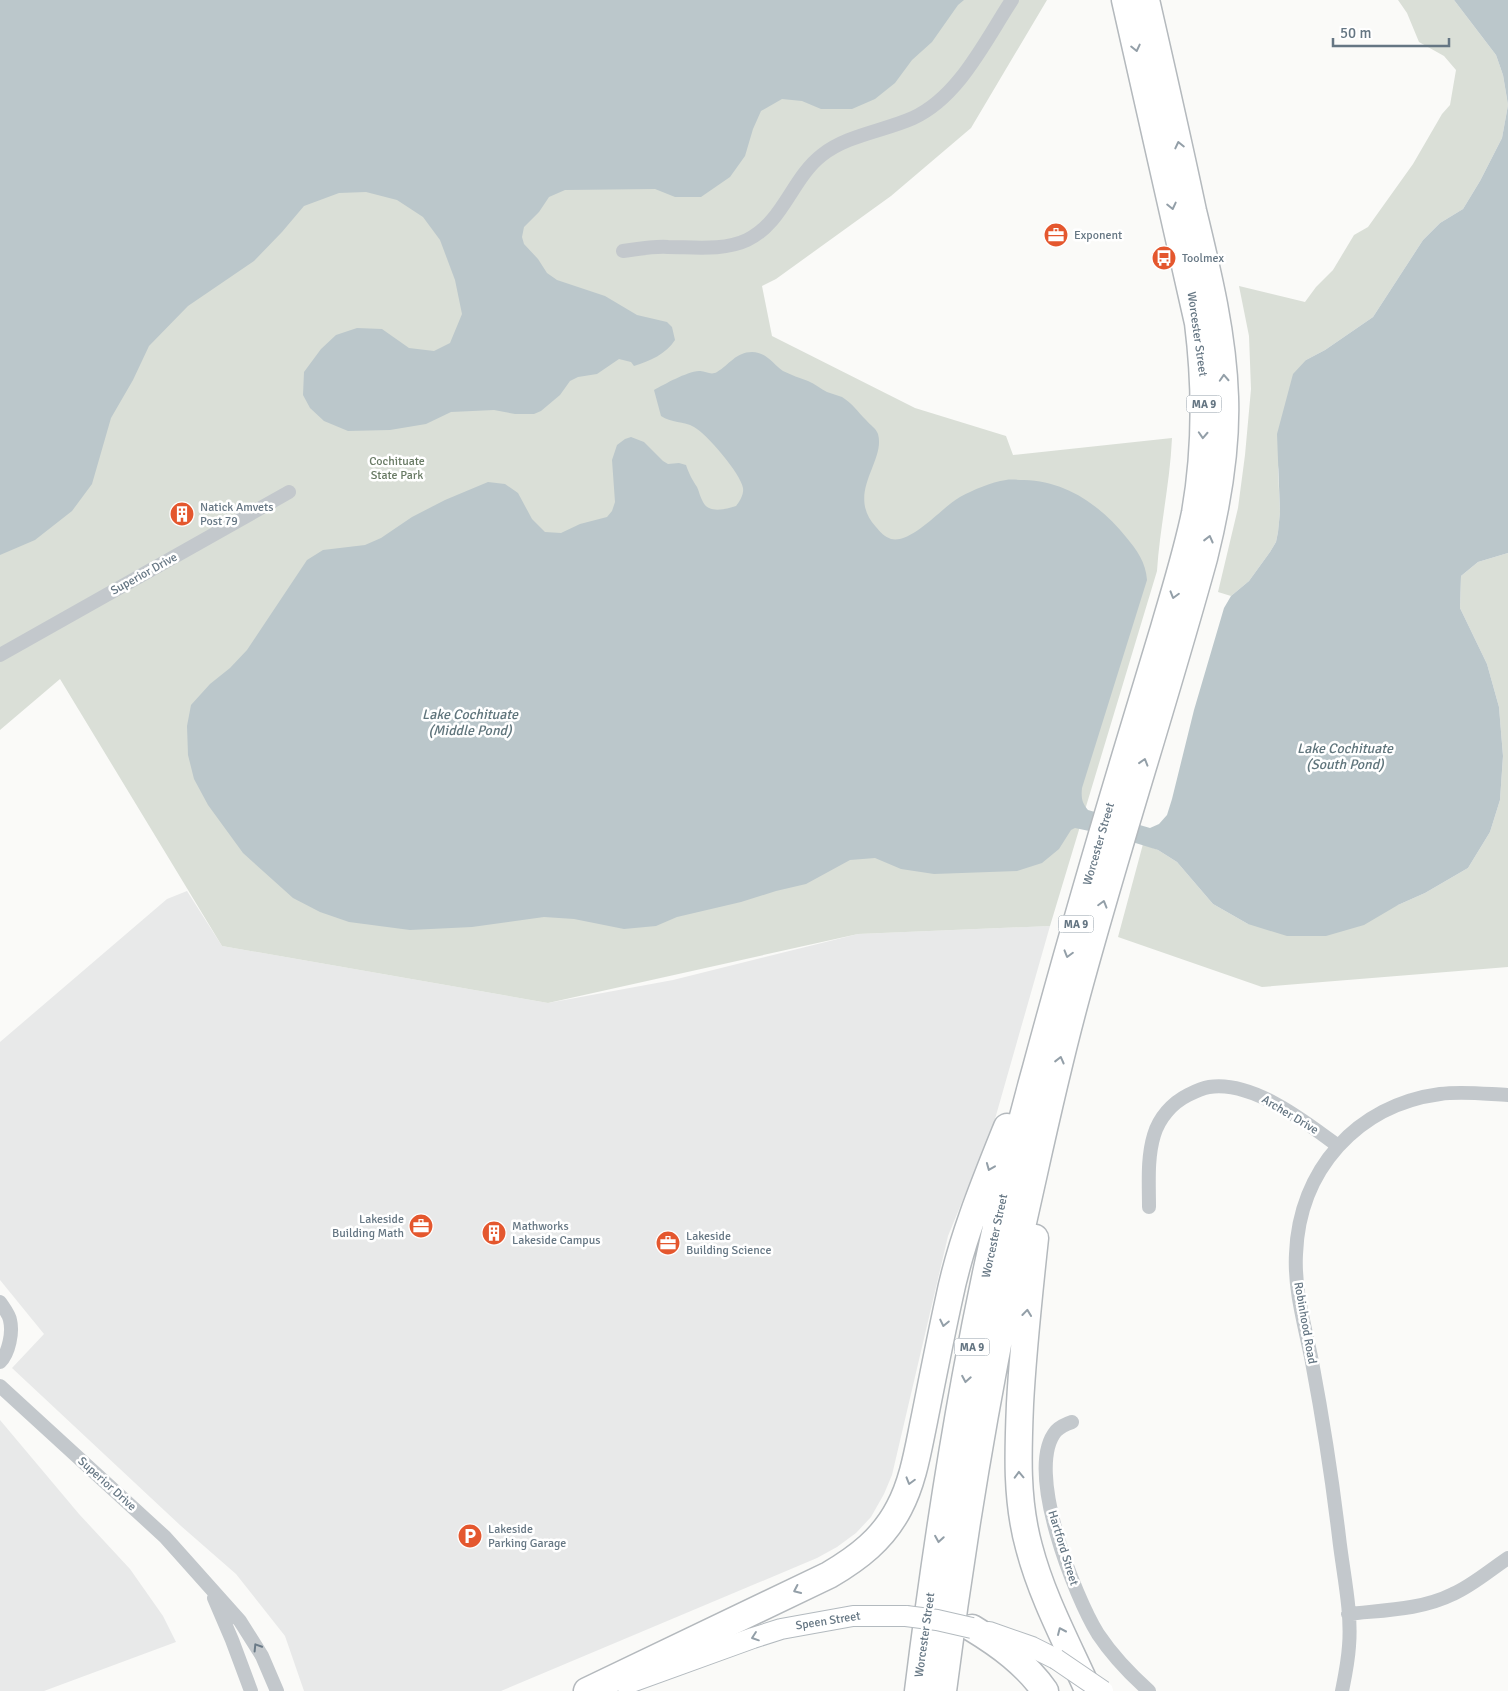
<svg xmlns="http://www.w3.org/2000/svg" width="1508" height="1691" viewBox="0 0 1508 1691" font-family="Signika,sans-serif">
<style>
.built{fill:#e8e9e9}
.green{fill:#dadfd7}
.water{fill:#bbc7cb}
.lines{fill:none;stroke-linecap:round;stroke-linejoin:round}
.secondary-casing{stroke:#b3babf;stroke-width:22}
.highway-casing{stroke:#b4b9bd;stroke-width:29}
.street{stroke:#c3c8cc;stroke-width:14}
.secondary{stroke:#fff;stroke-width:20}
.highway{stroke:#fff;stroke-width:26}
.secondary-bridge-casing{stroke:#b3babf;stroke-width:22;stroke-linecap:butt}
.secondary-bridge{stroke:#fff;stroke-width:20}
.oneway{stroke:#939fa8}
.oneway2{stroke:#6a7a87}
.labels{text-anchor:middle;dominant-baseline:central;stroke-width:5;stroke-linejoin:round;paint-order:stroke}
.shield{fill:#fff;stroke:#939fa8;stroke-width:1}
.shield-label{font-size:11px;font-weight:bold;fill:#657683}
.poi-label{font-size:12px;fill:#657683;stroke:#fff;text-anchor:start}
.street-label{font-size:12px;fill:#657683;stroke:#fff}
.park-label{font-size:12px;fill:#687a64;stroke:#fff}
.water-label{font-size:14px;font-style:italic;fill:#60757c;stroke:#fff}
</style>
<rect width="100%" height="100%" fill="#fafaf8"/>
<path class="built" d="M 187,891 L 222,946 L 548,1003 L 673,980 L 858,934 L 1050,926 L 993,1126 L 948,1236 L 892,1475 L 884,1494 L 871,1517 L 856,1533 L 837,1547 L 817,1558 L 501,1691 L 304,1691 L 285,1636 L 236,1574 L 181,1526 L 12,1368 L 44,1334 L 0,1280 L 0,1042 L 167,899 Z
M 0,1420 L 79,1514 L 130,1569 L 163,1616 L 176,1642 L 44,1691 L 0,1691 Z"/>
<path class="green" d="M 0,0 L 1047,0 L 971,128 L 891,196 L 776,279 L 762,286 L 772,336 L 915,408 L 1006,436 L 1013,455 L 1172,438 C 1170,483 1160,526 1157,571 L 1050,926 L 858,934 L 548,1003 L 222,946 L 60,679 L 0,730 Z
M 1398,0 L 1454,0 L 1496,55 L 1503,75 L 1508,105 L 1502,138 L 1480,181 L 1463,209 L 1440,223 L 1423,240 L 1373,317 L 1325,350 L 1306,360 L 1278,469 L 1280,512 L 1278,532 L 1276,542 L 1270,552 L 1249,581 L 1231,596 L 1218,592 L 1238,508 L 1245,455 L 1251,389 L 1249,336 L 1239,286 L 1305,302 L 1316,287 L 1333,270 L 1354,235 L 1368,227 L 1413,164 L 1442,114 L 1450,105 L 1456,70 L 1444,56 L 1419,42 L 1407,13 Z
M 1508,553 L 1508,967 L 1262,987 L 1118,937 L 1143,844 L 1158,850 L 1177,862 L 1213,904 L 1248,924 L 1398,905 L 1425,893 L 1468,868 L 1490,832 L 1500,800 L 1503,756 L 1499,707 L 1487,664 L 1460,608 L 1461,576 L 1478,562 Z"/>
<path class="water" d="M 0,0 L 964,0 L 958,5 L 932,42 L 912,60 L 895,83 L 875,99 L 852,109 L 821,109 L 802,101 L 782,99 L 761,111 L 753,129 L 745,156 L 730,177 L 701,197 L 675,197 L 655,189 L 565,190 L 549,197 L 539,212 L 524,227 L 522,237 L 524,244 L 538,259 L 547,273 L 557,280 L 605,296 L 637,315 L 667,322 L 672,327 L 675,340 C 666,354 650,361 634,366 L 631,362 L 619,359 L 597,374 L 578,377 L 570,381 L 560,395 L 541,411 L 534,414 L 515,414 L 494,410 L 451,412 L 426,424 L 390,430 L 348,431 L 324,421 L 310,408 L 303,395 L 304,372 L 321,349 L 336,335 L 357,328 L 382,329 L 409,348 L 434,351 L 450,343 L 462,314 L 455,280 L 440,240 L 423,217 L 397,200 L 366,192 L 339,193 L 304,206 L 282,232 L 254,261 L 188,306 L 149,346 L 133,380 L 111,418 L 92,484 L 72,511 L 35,540 L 0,555 Z
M 1454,0 L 1508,0 L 1508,553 L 1478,562 L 1461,576 L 1460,608 L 1487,664 L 1499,707 L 1503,756 L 1500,800 L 1490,832 L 1468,868 L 1425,893 L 1398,905 L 1364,925 L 1326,936 L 1287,936 L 1248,924 L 1213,904 L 1177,862 L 1158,850 L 1113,836 L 1075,828 L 1071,830 L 1059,849 L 1042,863 L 1017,871 L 934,874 L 901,869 L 875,858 L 850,860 L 806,884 L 776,891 L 741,902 L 677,917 L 656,926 L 624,929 L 574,919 L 544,917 L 472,927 L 410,930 L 349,922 L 320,912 L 293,898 L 243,853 L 208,805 L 194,779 L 188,755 L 187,726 L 191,705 L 210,684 L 230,668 L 247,650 L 307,560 L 323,550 L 365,545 L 381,538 L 412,517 L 445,500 L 488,482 L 505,484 L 518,493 L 532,519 L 545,532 L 561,533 L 580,524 L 607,517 L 612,511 L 615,502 L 612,460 L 617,445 L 625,439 L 631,437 L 644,442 L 663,461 L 668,464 L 679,463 L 686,465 C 689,474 692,479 697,487 C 699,491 700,497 703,502 C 709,514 726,509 736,506 C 740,501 744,494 743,488 C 741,474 707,434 694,427 C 684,421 671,423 661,416 L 654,390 C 665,384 686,372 699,371 C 705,370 710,376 717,372 C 729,365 736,352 752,352 C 766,352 773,364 783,371 C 791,375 800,378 808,381 C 815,384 821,389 827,392 C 832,394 837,395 842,397 C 852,403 858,412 866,420 C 870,425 876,428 878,434 C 886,462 845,493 876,527 C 880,532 885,537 891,539 C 912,544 942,507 960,497 C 973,490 991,482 1006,480 C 1011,479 1018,480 1024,480 C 1066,481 1100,505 1126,537 C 1137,550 1146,563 1147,580 L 1082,788 C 1081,798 1082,803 1088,810 L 1150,828 L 1159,824 L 1167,815 L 1172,799 L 1194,710 L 1224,608 L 1231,596 L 1249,581 L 1270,552 L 1276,542 L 1278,532 L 1280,512 L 1277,434 L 1293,374 L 1306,360 L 1325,350 L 1373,317 L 1423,240 L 1440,223 L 1463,209 L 1480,181 L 1502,138 L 1508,105 L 1503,75 L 1496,55 Z"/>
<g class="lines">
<defs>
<path id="secondary" d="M 989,1632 L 1032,1647 L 1056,1659
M 626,1684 L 753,1638 L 781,1629 L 853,1616 L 906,1616"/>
<path id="highway" d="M 1035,1238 C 1029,1293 1023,1348 1020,1404 C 1018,1452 1016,1500 1029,1547 C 1042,1597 1067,1643 1088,1690
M 972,1628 C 1000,1645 1026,1664 1045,1691
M 587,1691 L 829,1575 C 858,1558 883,1539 899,1508 C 913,1482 918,1450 924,1421 C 932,1381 940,1340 949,1299 C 961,1240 984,1184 1007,1127
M 918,1691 C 944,1482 979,1272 1036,1068 C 1064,964 1094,860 1125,757 C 1138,714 1151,671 1164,628 C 1175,590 1187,552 1195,513 C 1206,450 1206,387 1198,323 L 1125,0
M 943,1691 C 965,1517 995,1344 1034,1173 C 1046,1119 1058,1066 1072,1013 C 1112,861 1162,711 1204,558 C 1217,506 1227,452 1225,397 C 1223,334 1208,273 1193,211 C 1178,140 1162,70 1146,0"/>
</defs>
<use href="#secondary" class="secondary-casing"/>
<use href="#highway" class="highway-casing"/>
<path class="street" d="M 623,251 C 638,249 653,246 668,247 C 693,247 724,251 747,240 C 783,223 792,178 822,155 C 847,135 884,131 913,118 C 959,97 985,41 1012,0
M 0,655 L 289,492
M 1149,1207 C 1149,1183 1147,1158 1154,1135 C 1159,1118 1172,1103 1188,1095 C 1194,1092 1202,1088 1209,1087 C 1252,1080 1306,1122 1338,1146
M 0,1302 C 3,1307 9,1314 10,1320 C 13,1332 9,1353 0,1362
M 0,1386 L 165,1537 L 240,1621 L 262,1656 L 277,1691
M 1072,1422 C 1066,1424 1061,1426 1056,1431 C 1024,1469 1075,1597 1098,1634 C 1112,1655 1130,1674 1149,1691
M 214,1598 L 232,1640 L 251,1691
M 1348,1614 C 1383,1610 1421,1610 1453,1594 C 1473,1585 1490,1570 1508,1558
M 1342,1691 C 1345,1676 1348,1662 1349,1646 C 1352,1611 1343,1573 1339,1537 C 1332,1478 1323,1420 1312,1362 C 1305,1326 1294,1290 1296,1254 C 1299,1170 1357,1105 1440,1094 C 1462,1091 1486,1094 1508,1095"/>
<use href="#secondary" class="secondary"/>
<use href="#highway" class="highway"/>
<defs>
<path id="secondary-bridge" d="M 906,1616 L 937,1620 L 972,1628
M 1056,1659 L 1103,1691"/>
</defs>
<use href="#secondary-bridge" class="secondary-bridge-casing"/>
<use href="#secondary-bridge" class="secondary-bridge"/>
</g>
<defs><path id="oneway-chevron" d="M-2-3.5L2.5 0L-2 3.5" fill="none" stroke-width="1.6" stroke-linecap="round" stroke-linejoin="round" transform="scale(1.25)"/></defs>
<g class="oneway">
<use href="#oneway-chevron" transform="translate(1136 48) rotate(77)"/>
<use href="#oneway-chevron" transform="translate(1179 145) rotate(-103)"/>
<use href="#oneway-chevron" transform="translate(1172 206) rotate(77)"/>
<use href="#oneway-chevron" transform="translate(1224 378) rotate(-93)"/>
<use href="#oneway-chevron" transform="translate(1203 435) rotate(93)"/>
<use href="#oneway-chevron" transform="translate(1209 539) rotate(-76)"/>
<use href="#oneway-chevron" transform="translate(1174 595) rotate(106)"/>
<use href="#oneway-chevron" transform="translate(1144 762) rotate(-73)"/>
<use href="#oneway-chevron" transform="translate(1103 904) rotate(-74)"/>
<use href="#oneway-chevron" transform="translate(1068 954) rotate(106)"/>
<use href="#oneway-chevron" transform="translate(1060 1060) rotate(-76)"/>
<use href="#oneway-chevron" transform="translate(990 1167) rotate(112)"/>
<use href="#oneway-chevron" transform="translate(1027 1313) rotate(-84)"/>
<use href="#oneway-chevron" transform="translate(944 1323) rotate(102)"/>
<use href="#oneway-chevron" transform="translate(966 1379) rotate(100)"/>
<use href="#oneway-chevron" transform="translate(1019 1475) rotate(-92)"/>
<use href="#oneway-chevron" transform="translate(910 1481) rotate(106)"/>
<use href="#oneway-chevron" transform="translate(939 1539) rotate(99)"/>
<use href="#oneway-chevron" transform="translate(797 1590) rotate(155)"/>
<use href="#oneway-chevron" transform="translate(1061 1631) rotate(-114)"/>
<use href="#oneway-chevron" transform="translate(755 1637) rotate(161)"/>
</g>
<use class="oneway2" href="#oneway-chevron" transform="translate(257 1647) rotate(-122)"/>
<defs>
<symbol id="office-disc" viewBox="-11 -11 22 22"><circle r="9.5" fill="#e4572e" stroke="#fff"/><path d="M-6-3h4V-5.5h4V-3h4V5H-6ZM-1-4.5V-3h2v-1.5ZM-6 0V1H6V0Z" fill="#fff"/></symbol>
<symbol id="bus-disc" viewBox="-11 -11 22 22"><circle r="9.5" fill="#e4572e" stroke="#fff"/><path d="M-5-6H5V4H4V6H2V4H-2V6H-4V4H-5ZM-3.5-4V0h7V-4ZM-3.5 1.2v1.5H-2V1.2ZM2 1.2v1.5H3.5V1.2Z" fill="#fff"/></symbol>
<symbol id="building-disc" viewBox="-11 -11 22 22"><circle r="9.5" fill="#e4572e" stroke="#fff"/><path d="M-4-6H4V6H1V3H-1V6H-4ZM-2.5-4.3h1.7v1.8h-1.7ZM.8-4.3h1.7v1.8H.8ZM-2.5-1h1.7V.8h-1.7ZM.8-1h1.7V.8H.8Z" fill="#fff"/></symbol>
<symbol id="parking-disc" viewBox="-11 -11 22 22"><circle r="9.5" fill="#e4572e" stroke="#fff"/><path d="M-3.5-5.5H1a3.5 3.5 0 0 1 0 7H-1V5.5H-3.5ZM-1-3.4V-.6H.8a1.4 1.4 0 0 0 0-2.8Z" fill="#fff"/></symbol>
</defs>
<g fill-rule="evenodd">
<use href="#office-disc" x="1042" y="221" width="28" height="28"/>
<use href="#bus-disc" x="1150" y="244" width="28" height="28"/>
<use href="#building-disc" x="168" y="500" width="28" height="28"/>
<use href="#office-disc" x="407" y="1212" width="28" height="28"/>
<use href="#building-disc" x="480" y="1219" width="28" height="28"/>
<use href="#office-disc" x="654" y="1229" width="28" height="28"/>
<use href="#parking-disc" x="456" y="1522" width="28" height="28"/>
</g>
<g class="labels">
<g class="shield">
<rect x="1186.5" y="395.5" width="35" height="17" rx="4"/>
<rect x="1058.5" y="915.5" width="35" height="17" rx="4"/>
<rect x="954.5" y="1338.5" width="35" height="17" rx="4"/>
</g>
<g class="shield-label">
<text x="1204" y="404">MA 9</text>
<text x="1076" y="924">MA 9</text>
<text x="972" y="1347">MA 9</text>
</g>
<g class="poi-label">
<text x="1074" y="235">Exponent</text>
<text x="1182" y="258">Toolmex</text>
<text x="200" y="507">Natick Amvets<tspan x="200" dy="14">Post 79</tspan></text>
<text x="404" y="1219" text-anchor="end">Lakeside<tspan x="404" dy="14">Building Math</tspan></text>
<text x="512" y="1226">Mathworks<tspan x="512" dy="14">Lakeside Campus</tspan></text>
<text x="686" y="1236">Lakeside<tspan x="686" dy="14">Building Science</tspan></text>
<text x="488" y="1529">Lakeside<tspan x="488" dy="14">Parking Garage</tspan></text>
</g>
<g class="street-label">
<text transform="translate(1197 334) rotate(82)">Worcester Street</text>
<text transform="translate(144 574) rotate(-29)">Superior Drive</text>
<text transform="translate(1099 844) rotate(-74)">Worcester Street</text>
<text transform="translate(1290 1115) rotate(31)">Archer Drive</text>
<text transform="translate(995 1236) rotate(-78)">Worcester Street</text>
<text transform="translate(1305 1323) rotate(80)">Robinhood Road</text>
<text transform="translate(107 1484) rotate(42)">Superior Drive</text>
<text transform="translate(1063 1548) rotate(73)">Hartford Street</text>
<text transform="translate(828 1621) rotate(-9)">Speen Street</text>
<text transform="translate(925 1635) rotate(-82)">Worcester Street</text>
</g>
<g class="park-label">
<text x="397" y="461">Cochituate<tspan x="397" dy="14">State Park</tspan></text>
</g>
<g class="water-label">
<text x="470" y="714">Lake Cochituate<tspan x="470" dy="16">(Middle Pond)</tspan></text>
<text x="1345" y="748">Lake Cochituate<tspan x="1345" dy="16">(South Pond)</tspan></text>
</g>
</g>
<path d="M1333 38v8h116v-8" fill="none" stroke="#657683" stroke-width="2.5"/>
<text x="1340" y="38" font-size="15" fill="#657683" stroke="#ffffff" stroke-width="4" paint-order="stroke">50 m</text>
</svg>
